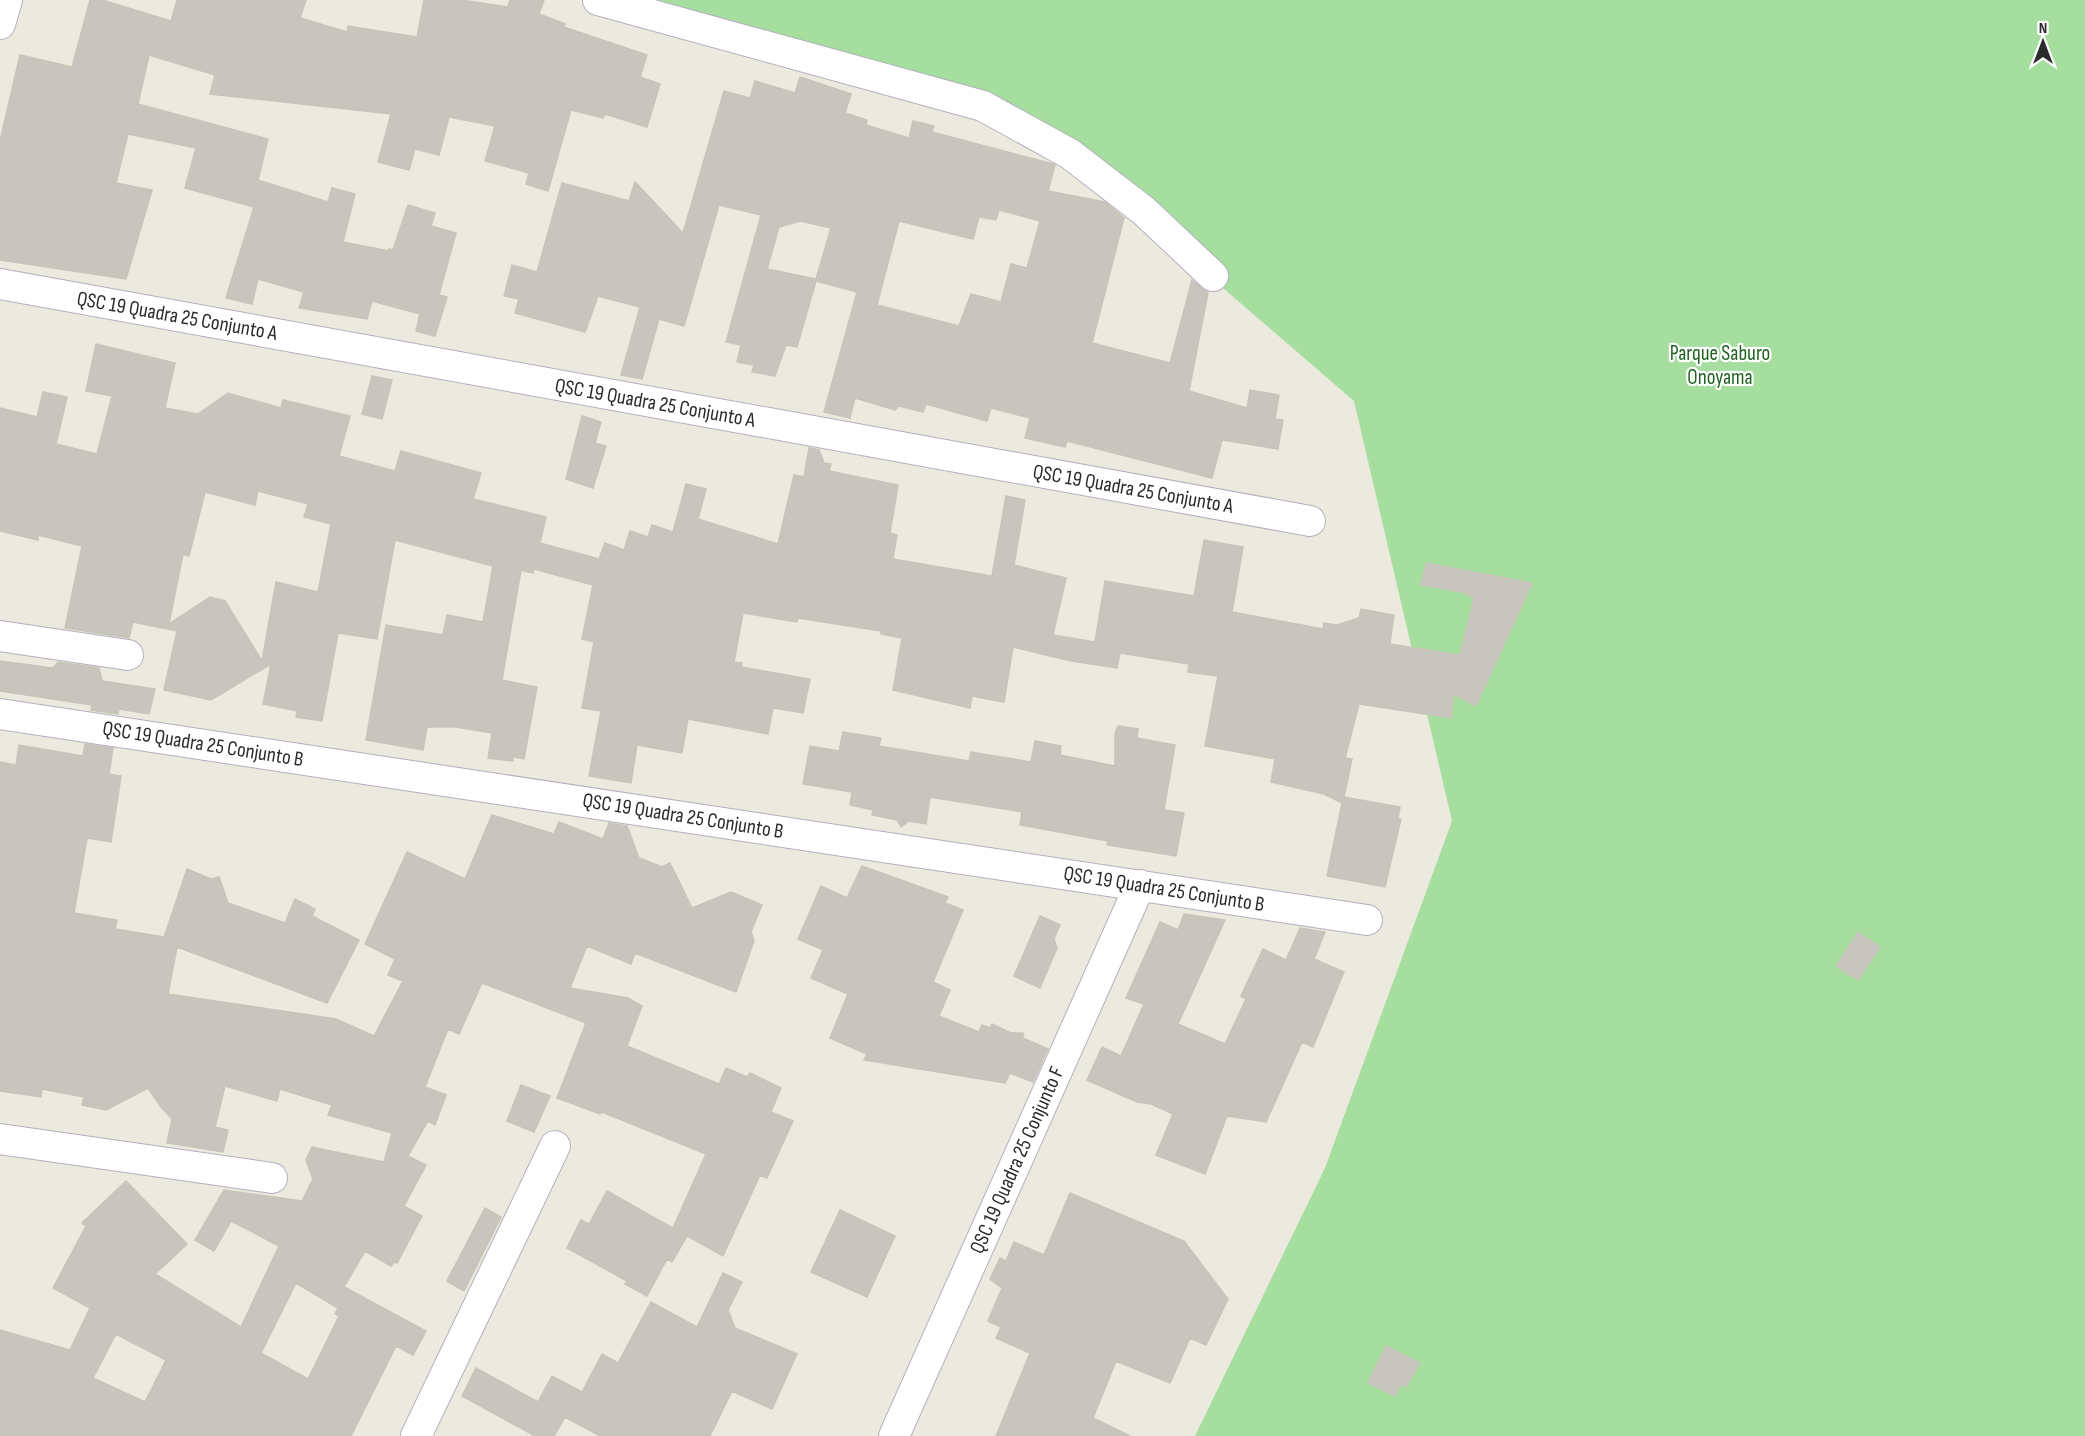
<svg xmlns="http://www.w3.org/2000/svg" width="2085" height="1436" viewBox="0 0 2085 1436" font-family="'Sofia Sans Condensed',sans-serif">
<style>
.green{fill:#a6de9f}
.building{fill:#c7c5bd;stroke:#c7c5b8;stroke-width:1.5;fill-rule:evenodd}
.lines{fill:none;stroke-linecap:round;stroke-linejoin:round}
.minor-casing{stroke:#b2b1bd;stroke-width:32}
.minor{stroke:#fff;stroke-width:30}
.labels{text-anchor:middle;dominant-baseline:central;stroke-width:4.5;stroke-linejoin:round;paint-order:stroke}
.street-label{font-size:21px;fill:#2b2b2b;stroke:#fff}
.park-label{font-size:21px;fill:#206321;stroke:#fff}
</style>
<rect width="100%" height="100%" fill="#ece9de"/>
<path class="green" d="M 603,0 L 2085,0 L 2085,1436 L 1195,1436 L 1325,1168 L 1452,821 L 1354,401 L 1005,100 Z"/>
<path class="building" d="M 90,0 L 102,0 L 171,21 L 177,0 L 306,0 L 300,18 L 347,32 L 348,26 L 417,37 L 424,0 L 462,0 L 508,7 L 510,0 L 544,0 L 539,14 L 565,24 L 564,27 L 647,55 L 640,77 L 660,84 L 647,127 L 605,114 L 603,118 L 571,110 L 548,191 L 526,184 L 529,173 L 485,161 L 495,126 L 449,117 L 439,155 L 415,149 L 409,170 L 378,162 L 391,114 L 210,94 L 215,75 L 149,55 L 138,104 L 268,139 L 258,180 L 328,202 L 332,188 L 355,194 L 343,242 L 389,251 L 389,249 L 393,250 L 408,205 L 435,213 L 431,226 L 456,233 L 439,295 L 447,297 L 435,336 L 416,331 L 420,314 L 372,301 L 367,319 L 299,308 L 304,292 L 258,279 L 252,304 L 226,298 L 254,207 L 185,188 L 196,148 L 128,134 L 116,183 L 152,190 L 126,279 L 0,260 L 0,141 L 20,55 L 72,67 Z
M 800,77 L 851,94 L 845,113 L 867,120 L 866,125 L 909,138 L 913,121 L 934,126 L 932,132 L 1053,164 L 1055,165 L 1048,191 L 1105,202 L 1124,218 L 1092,343 L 1170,363 L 1192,280 L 1208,293 L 1189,391 L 1247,408 L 1250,390 L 1279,395 L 1275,419 L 1283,420 L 1278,449 L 1222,440 L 1212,478 L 1067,441 L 1065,447 L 1025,438 L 1030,418 L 991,408 L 987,421 L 926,404 L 923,412 L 899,406 L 895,410 L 855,398 L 850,418 L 824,412 L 857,292 L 816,281 L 797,347 L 786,345 L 775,376 L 752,372 L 754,365 L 737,362 L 741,345 L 726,342 L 761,215 L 719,205 L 684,326 L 659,319 L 642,379 L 621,375 L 640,307 L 598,296 L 585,332 L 515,313 L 519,299 L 504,296 L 512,265 L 537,272 L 562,183 L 629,201 L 635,182 L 683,233 L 724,91 L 750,98 L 755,81 L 795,93 ZM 999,210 L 1040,221 L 1027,268 L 1011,264 L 1001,302 L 971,294 L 959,326 L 877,305 L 899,221 L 973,239 L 979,217 L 996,220 ZM 800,221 L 831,228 L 816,279 L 767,269 L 779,227 Z
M 96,344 L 175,363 L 165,408 L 198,414 L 228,393 L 281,408 L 283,400 L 350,416 L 339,456 L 395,471 L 401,451 L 481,473 L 473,499 L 546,517 L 540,543 L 599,559 L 605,543 L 624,550 L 630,531 L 648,537 L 652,525 L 673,532 L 686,484 L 706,489 L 698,519 L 778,544 L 794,475 L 804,477 L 809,448 L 819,450 L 824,463 L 831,464 L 829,471 L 898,485 L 890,533 L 897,535 L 893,559 L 992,576 L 1006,496 L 1025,500 L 1014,565 L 1066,578 L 1053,635 L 1095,642 L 1105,581 L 1194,596 L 1204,540 L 1243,547 L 1232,612 L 1323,629 L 1324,623 L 1337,625 L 1359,618 L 1361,609 L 1394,615 L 1390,644 L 1460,655 L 1474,597 L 1466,595 L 1467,593 L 1421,585 L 1426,563 L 1532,583 L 1476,706 L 1454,694 L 1451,718 L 1359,704 L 1345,758 L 1352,759 L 1344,797 L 1400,807 L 1398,819 L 1401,819 L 1385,887 L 1327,876 L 1342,803 L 1324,794 L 1271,782 L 1275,759 L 1205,746 L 1218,676 L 1188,672 L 1189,664 L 1120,653 L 1117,668 L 1071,661 L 1013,647 L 1004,702 L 972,696 L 970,708 L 893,690 L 902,638 L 881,634 L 881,631 L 798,618 L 797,622 L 743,613 L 734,662 L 742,663 L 741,667 L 810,679 L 803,713 L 773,708 L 768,734 L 688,719 L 682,753 L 637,745 L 631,783 L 589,776 L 601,711 L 582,708 L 594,642 L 582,639 L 593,585 L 534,569 L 533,573 L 521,570 L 502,680 L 537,687 L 524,759 L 513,757 L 513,761 L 488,758 L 492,733 L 456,727 L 427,727 L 423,750 L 366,740 L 386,625 L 443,635 L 447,615 L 483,622 L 493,566 L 395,540 L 377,639 L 338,633 L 322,721 L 296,717 L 297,711 L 263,704 L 271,664 L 211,700 L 164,690 L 177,631 L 133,622 L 129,638 L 65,628 L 82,546 L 38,535 L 38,540 L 0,531 L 0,408 L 37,417 L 43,392 L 67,397 L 56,444 L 97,454 L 112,396 L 86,391 ZM 258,491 L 308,504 L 304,517 L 331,524 L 318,592 L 276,582 L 262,661 L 225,601 L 210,597 L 169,624 L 183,554 L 189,556 L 205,492 L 255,505 Z
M 372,376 L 392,380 L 382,419 L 362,414 Z
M 582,416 L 601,422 L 595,443 L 606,446 L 593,488 L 566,479 Z
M 0,661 L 53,668 L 58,662 L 99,668 L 102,681 L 155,689 L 149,714 L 119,709 L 118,714 L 91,710 L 92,705 L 0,691 Z
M 1118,726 L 1138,729 L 1137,738 L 1175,745 L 1164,810 L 1184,813 L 1176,856 L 1107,845 L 1108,841 L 1020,825 L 1022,812 L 930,797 L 926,824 L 909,821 L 901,827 L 897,820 L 872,815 L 873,810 L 850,805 L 852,792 L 803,784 L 810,746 L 839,751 L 843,732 L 881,738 L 879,746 L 969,761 L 971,752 L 1031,762 L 1035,741 L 1061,746 L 1060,755 L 1115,766 L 1115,734 Z
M 85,744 L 113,748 L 109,774 L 121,776 L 111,842 L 87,838 L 74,913 L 117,920 L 115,929 L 164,937 L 187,869 L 211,879 L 219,877 L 228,903 L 285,923 L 295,899 L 315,909 L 312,916 L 359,940 L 327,1003 L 177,947 L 168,994 L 336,1019 L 374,1036 L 403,981 L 388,975 L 395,959 L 365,944 L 407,852 L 465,879 L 492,815 L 554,834 L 559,822 L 603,839 L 609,823 L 627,826 L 639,858 L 662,867 L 670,863 L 692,908 L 731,892 L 762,905 L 751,932 L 754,941 L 736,992 L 635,953 L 631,964 L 587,946 L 570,988 L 628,998 L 642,1006 L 627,1046 L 719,1084 L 726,1068 L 747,1077 L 750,1073 L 781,1088 L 771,1112 L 793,1121 L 767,1178 L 760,1175 L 723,1256 L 673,1228 L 706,1154 L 602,1112 L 600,1114 L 557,1098 L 586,1023 L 482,983 L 459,1034 L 448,1029 L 425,1087 L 446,1095 L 435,1125 L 428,1121 L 408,1156 L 426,1165 L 404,1206 L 422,1216 L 397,1263 L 394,1262 L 391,1266 L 365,1251 L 344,1287 L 426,1331 L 413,1355 L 396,1346 L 351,1436 L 0,1436 L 0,1330 L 70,1350 L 90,1308 L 53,1288 L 86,1226 L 82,1223 L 126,1181 L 187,1244 L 155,1274 L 241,1327 L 279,1246 L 231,1221 L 214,1251 L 195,1240 L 224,1190 L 302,1201 L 313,1179 L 306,1160 L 312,1147 L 384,1162 L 392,1133 L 328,1115 L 332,1105 L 280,1089 L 277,1101 L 225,1086 L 215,1127 L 228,1130 L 223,1152 L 167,1143 L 172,1119 L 161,1107 L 148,1088 L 106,1110 L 82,1105 L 84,1097 L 42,1089 L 41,1097 L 0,1091 L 0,762 L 16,765 L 19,745 L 83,756 ZM 296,1283 L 338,1308 L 335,1314 L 339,1316 L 308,1379 L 261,1353 ZM 116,1334 L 166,1360 L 145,1402 L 93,1378 Z
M 862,866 L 948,897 L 945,903 L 963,910 L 933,982 L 950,990 L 939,1016 L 979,1032 L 982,1025 L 990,1028 L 992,1024 L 1011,1033 L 1023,1033 L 1023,1038 L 1048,1049 L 1033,1082 L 1010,1073 L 1005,1083 L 864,1060 L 867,1054 L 830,1038 L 848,994 L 811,978 L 823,950 L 798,939 L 821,886 L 847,898 Z
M 1184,914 L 1225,920 L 1178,1024 L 1225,1044 L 1246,999 L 1241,996 L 1263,949 L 1286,960 L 1300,928 L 1325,932 L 1314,959 L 1344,972 L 1313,1047 L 1302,1042 L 1266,1122 L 1227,1116 L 1205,1174 L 1156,1155 L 1173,1114 L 1151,1104 L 1137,1102 L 1087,1080 L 1102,1047 L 1121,1056 L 1144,1004 L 1126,998 L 1160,922 L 1178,930 Z
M 1040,916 L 1060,925 L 1054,939 L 1057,948 L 1040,988 L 1014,976 Z
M 1858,932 L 1880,947 L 1858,980 L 1836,966 Z
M 521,1085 L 550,1096 L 534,1132 L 507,1121 Z
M 607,1191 L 687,1236 L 672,1262 L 667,1259 L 647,1296 L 625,1284 L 627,1281 L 567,1248 L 581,1220 L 589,1224 Z
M 1070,1193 L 1184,1241 L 1228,1299 L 1206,1345 L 1190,1338 L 1170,1383 L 1116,1361 L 1093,1418 L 1130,1436 L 996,1436 L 1030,1353 L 996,1338 L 1001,1327 L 988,1321 L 1002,1288 L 990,1279 L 1000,1258 L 1006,1261 L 1014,1242 L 1044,1255 Z
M 485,1208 L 501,1217 L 464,1291 L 447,1281 Z
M 840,1210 L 895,1236 L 867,1297 L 811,1272 Z
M 723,1273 L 742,1282 L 728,1310 L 735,1328 L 797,1354 L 772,1409 L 732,1391 L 710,1436 L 600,1436 L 565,1417 L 554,1436 L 535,1436 L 462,1396 L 476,1368 L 538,1402 L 552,1376 L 582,1392 L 602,1354 L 618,1363 L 651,1302 L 697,1327 Z
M 1386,1346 L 1420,1363 L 1406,1387 L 1401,1384 L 1395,1396 L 1368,1383 Z"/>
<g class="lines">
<defs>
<path id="minor" d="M 598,0 L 983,106 L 1070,154 L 1144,211 L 1213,276
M 0,24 L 7,0
M 0,284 L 1310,521
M 0,636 L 128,655
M 0,714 L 1367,920
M 0,1139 L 272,1178
M 416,1436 L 555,1146
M 894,1436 L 1140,885"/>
</defs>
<use href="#minor" class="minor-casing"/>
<use href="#minor" class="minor"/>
</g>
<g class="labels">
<g class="street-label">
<text transform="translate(177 316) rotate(10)">QSC 19 Quadra 25 Conjunto A</text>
<text transform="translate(655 403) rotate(10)">QSC 19 Quadra 25 Conjunto A</text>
<text transform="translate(1133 489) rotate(10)">QSC 19 Quadra 25 Conjunto A</text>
<text transform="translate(203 744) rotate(9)">QSC 19 Quadra 25 Conjunto B</text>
<text transform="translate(683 816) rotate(9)">QSC 19 Quadra 25 Conjunto B</text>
<text transform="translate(1164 889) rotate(9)">QSC 19 Quadra 25 Conjunto B</text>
<text transform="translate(1017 1160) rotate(-66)">QSC 19 Quadra 25 Conjunto F</text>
</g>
<g class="park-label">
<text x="1720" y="353">Parque Saburo<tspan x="1720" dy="24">Onoyama</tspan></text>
</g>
</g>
<g transform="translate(2043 42)" stroke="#ffffff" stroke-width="4.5" paint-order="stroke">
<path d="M0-4.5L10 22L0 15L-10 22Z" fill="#2b2b2b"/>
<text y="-9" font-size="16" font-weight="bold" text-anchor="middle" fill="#2b2b2b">N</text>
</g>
</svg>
